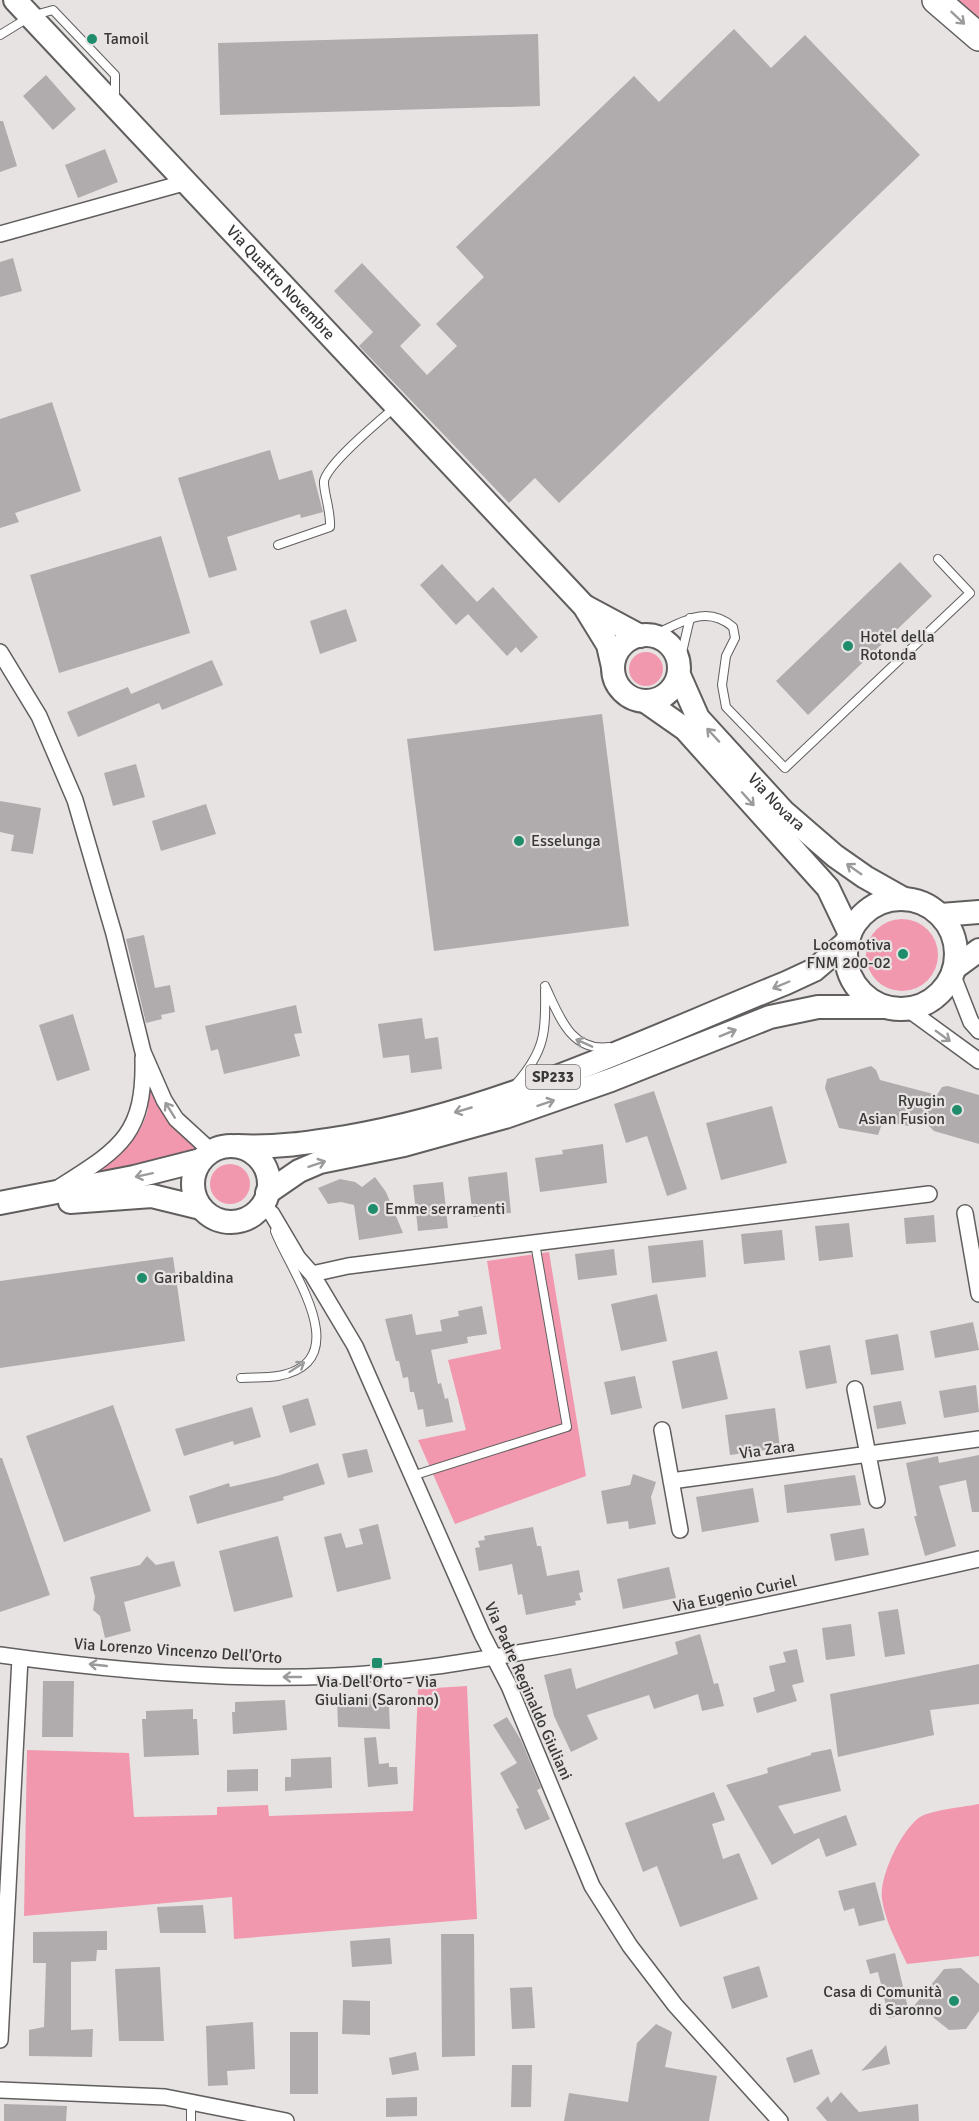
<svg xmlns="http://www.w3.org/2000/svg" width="979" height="2121" viewBox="0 0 979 2121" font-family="Signika,sans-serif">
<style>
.green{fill:#f298ae}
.building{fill:#b0acad}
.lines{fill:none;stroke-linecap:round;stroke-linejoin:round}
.service-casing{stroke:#615e5e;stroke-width:10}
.minor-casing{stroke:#615e5e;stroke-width:18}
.primary-casing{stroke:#615e5e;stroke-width:26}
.motorway-casing{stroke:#615e5e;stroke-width:30}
.service{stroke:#fff;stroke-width:8}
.minor{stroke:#fff;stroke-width:15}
.primary{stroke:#fff;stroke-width:22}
.motorway{stroke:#fff;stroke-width:27}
.oneway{stroke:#9c9b9b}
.poi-dot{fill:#1f8c6b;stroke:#e7e3e3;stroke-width:2}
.labels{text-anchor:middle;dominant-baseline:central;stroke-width:4.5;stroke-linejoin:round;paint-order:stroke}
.shield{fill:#e7e3e3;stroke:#6d6b6b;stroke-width:1.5}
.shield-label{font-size:15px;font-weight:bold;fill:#393737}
.poi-label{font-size:16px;fill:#393737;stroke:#e7e3e3;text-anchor:start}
.street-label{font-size:16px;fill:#393737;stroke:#e7e3e3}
</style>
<rect width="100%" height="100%" fill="#e7e3e3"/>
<path class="green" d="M 954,0 L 979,0 L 979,22 Z
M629 669a17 17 0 1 1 34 0a17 17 0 1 1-34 0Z
M866 955a36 36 0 1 1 72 0a36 36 0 1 1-72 0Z
M 152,1086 L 168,1121 L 195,1148 L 179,1157 L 91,1176 L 91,1173 C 116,1159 138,1142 147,1113 C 149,1105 148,1092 152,1086 Z
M210 1184a20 20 0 1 1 40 0a20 20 0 1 1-40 0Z
M 549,1252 L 586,1476 L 455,1524 L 418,1440 L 466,1430 L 448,1360 L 501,1349 L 487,1261 Z
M 467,1686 L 477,1919 L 234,1939 L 232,1897 L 24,1916 L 27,1750 L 129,1753 L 134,1817 L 217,1815 L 217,1807 L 268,1805 L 269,1816 L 413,1811 L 418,1689 Z
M 979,1804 L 979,1956 L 907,1964 C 898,1944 885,1922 882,1899 C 879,1877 901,1830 920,1817 C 932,1810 964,1807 979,1804 Z"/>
<path class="building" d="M 734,29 L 771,68 L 805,35 L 920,155 L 559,503 L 535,478 L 509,503 L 359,346 L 373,332 L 334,291 L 362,263 L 421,325 L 400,346 L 427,375 L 457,346 L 436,324 L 484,277 L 456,247 L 634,76 L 659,102 Z
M 538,34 L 540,106 L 220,115 L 218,43 Z
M 46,75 L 76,109 L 53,130 L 23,96 Z
M 0,121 L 3,121 L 17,166 L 0,172 Z
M 105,149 L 118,182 L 78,198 L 65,165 Z
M 13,258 L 22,291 L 0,297 L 0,262 Z
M 52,402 L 81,491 L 15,513 L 19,522 L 0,528 L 0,419 Z
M 270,450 L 279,480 L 312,470 L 323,512 L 301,518 L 300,514 L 227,537 L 237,570 L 209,578 L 178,478 Z
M 161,536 L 190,633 L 59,673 L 30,575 Z
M 900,562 L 932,596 L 808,715 L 776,681 Z
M 442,564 L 477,602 L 493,587 L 538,637 L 521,653 L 516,647 L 507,656 L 468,614 L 456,625 L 420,585 Z
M 346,609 L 357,641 L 320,654 L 310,621 Z
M 212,660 L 223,685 L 162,710 L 159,703 L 78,737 L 67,712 L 128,687 L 131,694 Z
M 602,714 L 629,926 L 434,951 L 407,739 Z
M 136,764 L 145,797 L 113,806 L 104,773 Z
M 0,801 L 41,808 L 33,854 L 11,851 L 14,835 L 0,832 Z
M 206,804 L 216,834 L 161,851 L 152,821 Z
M 144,935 L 155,988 L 170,985 L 175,1012 L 161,1015 L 162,1019 L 146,1023 L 126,939 Z
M 296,1005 L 302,1033 L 294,1034 L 300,1056 L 224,1074 L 218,1049 L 211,1051 L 205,1026 Z
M 73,1014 L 90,1070 L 57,1081 L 39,1025 Z
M 422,1018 L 425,1039 L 438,1037 L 442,1069 L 411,1073 L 409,1055 L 383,1058 L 378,1024 Z
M 871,1066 L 876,1070 L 880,1080 L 937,1095 L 942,1087 L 948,1086 L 979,1095 L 979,1144 L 934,1131 L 924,1121 L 909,1126 L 883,1121 L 878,1135 L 839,1128 L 825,1088 L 827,1079 Z
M 654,1091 L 687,1189 L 667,1196 L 647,1136 L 626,1143 L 614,1104 Z
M 772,1106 L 787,1163 L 721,1180 L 706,1123 Z
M 603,1144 L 607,1183 L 540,1192 L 535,1158 L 563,1154 L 562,1150 Z
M 507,1172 L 511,1213 L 473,1217 L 468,1177 Z
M 375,1177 L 386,1192 L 403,1233 L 359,1240 L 354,1205 L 341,1202 L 328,1204 L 318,1188 L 340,1179 L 355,1182 L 362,1187 Z
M 443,1182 L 448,1228 L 418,1231 L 413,1185 Z
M 934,1215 L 936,1242 L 906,1244 L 904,1218 Z
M 849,1223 L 853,1257 L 819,1261 L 815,1226 Z
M 782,1230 L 785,1260 L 744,1264 L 741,1234 Z
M 703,1240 L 706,1277 L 652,1283 L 648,1246 Z
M 614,1249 L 617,1275 L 578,1280 L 575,1254 Z
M 173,1257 L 185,1341 L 0,1368 L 0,1281 Z
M 657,1294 L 667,1341 L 621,1351 L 611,1304 Z
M 482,1306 L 487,1334 L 467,1337 L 468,1343 L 431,1350 L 438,1384 L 441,1383 L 445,1399 L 448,1398 L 453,1422 L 426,1427 L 423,1409 L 418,1410 L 414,1392 L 410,1392 L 408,1377 L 403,1378 L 399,1361 L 396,1361 L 385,1319 L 412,1314 L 416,1335 L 442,1331 L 440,1320 L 459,1316 L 458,1311 Z
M 973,1322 L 979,1350 L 935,1358 L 930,1331 Z
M 898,1334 L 904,1370 L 871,1375 L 865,1340 Z
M 830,1345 L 837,1383 L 806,1389 L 799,1351 Z
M 717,1351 L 728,1399 L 682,1409 L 672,1361 Z
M 635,1376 L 642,1408 L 611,1415 L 604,1382 Z
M 976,1385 L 979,1412 L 944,1418 L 939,1391 Z
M 308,1398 L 316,1425 L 290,1433 L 282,1406 Z
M 901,1401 L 906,1424 L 877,1429 L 873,1406 Z
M 113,1405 L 151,1511 L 64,1542 L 26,1436 Z
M 252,1407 L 261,1437 L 234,1445 L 233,1441 L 184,1456 L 175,1429 Z
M 775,1408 L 780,1448 L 730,1455 L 725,1415 Z
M 367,1449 L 373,1472 L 348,1478 L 342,1454 Z
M 979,1455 L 979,1512 L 972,1512 L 966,1480 L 939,1486 L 956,1546 L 925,1556 L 914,1516 L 917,1516 L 906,1463 L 938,1456 L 939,1463 Z
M 0,1458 L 2,1458 L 50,1595 L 0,1612 Z
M 318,1463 L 325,1484 L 283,1497 L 284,1500 L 197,1524 L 189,1496 L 229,1483 L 230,1487 L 277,1476 Z
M 633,1474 L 656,1482 L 651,1497 L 656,1524 L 629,1529 L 628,1521 L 607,1524 L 601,1491 L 630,1485 Z
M 855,1475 L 861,1505 L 787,1513 L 784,1485 Z
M 753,1488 L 759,1522 L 702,1532 L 696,1497 Z
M 378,1524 L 391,1579 L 337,1592 L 324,1537 L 341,1533 L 346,1548 L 363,1544 L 359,1529 Z
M 533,1527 L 537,1546 L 541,1546 L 547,1576 L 579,1570 L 583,1592 L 579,1593 L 581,1600 L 575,1601 L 576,1605 L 526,1615 L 522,1594 L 518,1595 L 512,1564 L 479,1571 L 475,1548 L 480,1547 L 478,1541 L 485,1540 L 484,1536 Z
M 864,1528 L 869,1555 L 835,1561 L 830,1534 Z
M 278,1536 L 293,1597 L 234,1612 L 219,1551 Z
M 147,1556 L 156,1565 L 174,1561 L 181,1586 L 124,1602 L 131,1631 L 105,1638 L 100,1616 L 93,1610 L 95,1597 L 90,1577 L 140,1565 Z
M 669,1567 L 676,1598 L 623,1609 L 617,1579 Z
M 898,1609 L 905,1654 L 885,1657 L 878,1612 Z
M 851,1624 L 855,1656 L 826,1660 L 822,1628 Z
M 700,1634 L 714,1684 L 718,1683 L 724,1706 L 702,1711 L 698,1694 L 654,1709 L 649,1695 L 587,1715 L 598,1739 L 571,1752 L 554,1716 L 544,1675 L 571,1668 L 576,1689 L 678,1654 L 675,1642 Z
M 797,1649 L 804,1682 L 792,1685 L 797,1701 L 757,1713 L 753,1698 L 775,1691 L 769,1666 L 786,1662 L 783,1652 Z
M 979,1664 L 979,1704 L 930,1710 L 934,1735 L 838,1757 L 830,1694 Z
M 43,1681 L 74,1681 L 73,1737 L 42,1737 Z
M 386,1697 L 386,1706 L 389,1706 L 390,1729 L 338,1727 L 337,1699 Z
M 285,1700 L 287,1730 L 233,1734 L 232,1712 L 235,1712 L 235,1702 Z
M 193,1709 L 193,1719 L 197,1719 L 199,1755 L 144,1757 L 142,1719 L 146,1719 L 146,1711 Z
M 507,1717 L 521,1740 L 541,1788 L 537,1790 L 550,1819 L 525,1830 L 516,1809 L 519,1808 L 500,1773 L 517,1763 L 493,1725 Z
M 376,1737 L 379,1764 L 389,1763 L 389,1767 L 397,1767 L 398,1784 L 368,1787 L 364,1738 Z
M 831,1749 L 841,1791 L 778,1806 L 794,1834 L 846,1815 L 857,1845 L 826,1857 L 819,1838 L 772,1865 L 726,1785 L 768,1773 L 767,1768 L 811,1755 L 811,1753 Z
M 331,1757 L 332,1788 L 285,1791 L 285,1777 L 291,1777 L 291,1759 Z
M 258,1769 L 258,1791 L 227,1792 L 227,1770 Z
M 714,1792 L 725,1820 L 712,1824 L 723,1859 L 739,1853 L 758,1899 L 680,1927 L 657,1866 L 643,1872 L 625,1823 Z
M 875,1882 L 885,1920 L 859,1926 L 854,1908 L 844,1911 L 838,1891 Z
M 203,1905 L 206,1933 L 160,1933 L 157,1907 Z
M 107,1931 L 107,1950 L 97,1950 L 96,1961 L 71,1962 L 71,2030 L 93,2029 L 92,2057 L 29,2056 L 29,2030 L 44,2027 L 46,1963 L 33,1963 L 33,1932 Z
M 441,1934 L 474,1934 L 475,2056 L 442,2057 Z
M 390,1938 L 392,1964 L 352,1967 L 350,1941 Z
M 895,1953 L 909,2012 L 944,1969 L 961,1968 L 979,1984 L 979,2011 L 966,2029 L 949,2030 L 924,2010 L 889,2018 L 878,1972 L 870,1974 L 866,1960 Z
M 759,1966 L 768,1997 L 732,2009 L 723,1977 Z
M 160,1967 L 164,2041 L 119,2041 L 115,1969 Z
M 532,1987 L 535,2028 L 512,2029 L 510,1988 Z
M 343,2000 L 370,2001 L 370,2035 L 342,2034 Z
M 253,2022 L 255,2069 L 227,2071 L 228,2085 L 208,2086 L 206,2026 Z
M 656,2024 L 672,2032 L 665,2067 L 717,2076 L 709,2121 L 564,2121 L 569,2093 L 628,2102 L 637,2043 Z
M 290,2032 L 318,2032 L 318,2094 L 290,2094 Z
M 886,2045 L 890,2064 L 861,2071 Z
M 812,2049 L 820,2074 L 794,2083 L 786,2058 Z
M 416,2052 L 419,2070 L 392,2075 L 389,2058 Z
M 512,2065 L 532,2065 L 531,2107 L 511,2107 Z
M 841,2092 L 859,2112 L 918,2104 L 919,2121 L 827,2121 L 816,2108 L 828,2096 L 831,2103 Z
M 417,2097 L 417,2116 L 386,2117 L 386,2098 Z
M 4,2104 L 67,2106 L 66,2121 L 4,2121 Z"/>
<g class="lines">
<defs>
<path id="service" d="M 0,35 L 31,16 L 53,10 L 115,75 L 115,99
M 278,545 L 330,527 C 331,511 323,490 324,481 C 328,463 378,422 394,408
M 651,636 C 680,624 705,603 733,627 L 735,638 L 726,656 L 722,685 L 726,707 L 785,768 L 970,593 L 938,559
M 679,665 L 690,618
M 545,986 C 559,1015 570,1052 609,1047
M 516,1084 C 545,1051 546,1032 545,990
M 241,1378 C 253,1377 266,1378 278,1376 C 359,1361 289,1269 275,1231
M 412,1476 L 567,1427 L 535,1243
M 191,2121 L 191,2102"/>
<path id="minor" d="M 0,234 L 187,182
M 0,652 L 39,716 L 75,800 L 114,934 L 143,1052 L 164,1100 L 176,1119 L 211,1151
M 953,976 L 971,1022 L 979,1031
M 909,1010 L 979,1061
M 58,1188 C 119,1149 145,1136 143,1058
M 262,1205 L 272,1214 L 298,1258 L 312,1274 L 355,1346 L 482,1634 L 509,1686 L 592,1886 L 630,1946 L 675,2005 L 780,2121
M 965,1213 L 979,1294
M 312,1274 L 348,1266 L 929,1194
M 855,1389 L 877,1500
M 662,1430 L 680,1530
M 671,1481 L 979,1439
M 0,1655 C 107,1670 224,1681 333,1676 C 411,1673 488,1658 564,1645 C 703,1620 841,1590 979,1559
M 0,2040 L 20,1658
M 0,2090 L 165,2097 L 286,2121"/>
<g id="primary">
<path id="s1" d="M 15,0 L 584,606 L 608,645 L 613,667"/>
<path d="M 586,607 L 640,636"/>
<circle cx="646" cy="668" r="33"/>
<path id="s2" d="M 679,675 L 698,718 L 783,811 L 835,856 L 865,877 L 904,899"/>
<path d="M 645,701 L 685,729 L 828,888 L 850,934"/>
<circle cx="901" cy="954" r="55"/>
<path d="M 941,915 L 979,912"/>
<path d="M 956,967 L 979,950"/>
<path d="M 237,1146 C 275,1148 309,1143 346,1137 C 500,1111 642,1041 786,983 L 814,970 L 847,942"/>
<circle cx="231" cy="1184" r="38"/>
<path d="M 267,1193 L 299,1171 L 320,1162 L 404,1145 L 505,1117 L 611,1080 L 770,1017 L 818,1007 L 884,1007"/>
<path d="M 70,1202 L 152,1196 L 201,1208"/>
<path d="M 0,1203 L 134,1177 L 201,1160"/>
</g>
<path id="motorway" d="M 936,0 L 979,37"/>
</defs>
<use href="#service" class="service-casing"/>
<use href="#minor" class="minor-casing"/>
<use href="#primary" class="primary-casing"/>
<use href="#motorway" class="motorway-casing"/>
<use href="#service" class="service"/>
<use href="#minor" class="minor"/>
<use href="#primary" class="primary"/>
<use href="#motorway" class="motorway"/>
</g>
<defs><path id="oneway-shaft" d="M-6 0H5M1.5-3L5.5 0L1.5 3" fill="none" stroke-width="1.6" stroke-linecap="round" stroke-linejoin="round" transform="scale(1.5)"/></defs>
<g class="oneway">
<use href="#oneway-shaft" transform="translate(958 18) rotate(43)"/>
<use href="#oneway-shaft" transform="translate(713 735) rotate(-133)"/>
<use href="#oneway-shaft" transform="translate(748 799) rotate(48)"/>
<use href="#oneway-shaft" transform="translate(854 869) rotate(-145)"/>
<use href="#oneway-shaft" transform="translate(781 985) rotate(157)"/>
<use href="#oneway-shaft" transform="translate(728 1033) rotate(-22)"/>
<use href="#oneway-shaft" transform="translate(943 1036) rotate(36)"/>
<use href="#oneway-shaft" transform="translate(584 1043) rotate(-156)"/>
<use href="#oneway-shaft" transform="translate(546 1103) rotate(-19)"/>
<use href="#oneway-shaft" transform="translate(170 1110) rotate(-122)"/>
<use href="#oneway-shaft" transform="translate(463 1110) rotate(164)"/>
<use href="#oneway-shaft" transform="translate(317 1164) rotate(-19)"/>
<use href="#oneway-shaft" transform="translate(144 1175) rotate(168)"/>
<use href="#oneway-shaft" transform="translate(297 1367) rotate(-33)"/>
<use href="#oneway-shaft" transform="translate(98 1665) rotate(-174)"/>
<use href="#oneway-shaft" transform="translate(292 1677) rotate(180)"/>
</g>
<g class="poi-dot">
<circle cx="92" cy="39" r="6"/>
<circle cx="848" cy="646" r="6"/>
<circle cx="519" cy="841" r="6"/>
<circle cx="903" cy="954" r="6"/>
<circle cx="957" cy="1110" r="6"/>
<circle cx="373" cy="1209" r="6"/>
<circle cx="142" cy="1278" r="6"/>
<rect x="371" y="1657" width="12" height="12" rx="3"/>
<circle cx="954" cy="2001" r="6"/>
</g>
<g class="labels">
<rect class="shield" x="526" y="1065" width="54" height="24" rx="4.5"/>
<g class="shield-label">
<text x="553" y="1077">SP233</text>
</g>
<g class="poi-label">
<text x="104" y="39">Tamoil</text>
<text x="860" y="637">Hotel della<tspan x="860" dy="18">Rotonda</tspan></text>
<text x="531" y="841">Esselunga</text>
<text x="891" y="945" text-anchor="end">Locomotiva<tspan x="891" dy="18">FNM 200-02</tspan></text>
<text x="945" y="1101" text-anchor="end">Ryugin<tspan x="945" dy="18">Asian Fusion</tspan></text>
<text x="385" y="1209">Emme serramenti</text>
<text x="154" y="1278">Garibaldina</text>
<text x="377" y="1682" text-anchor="middle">Via Dell'Orto - Via<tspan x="377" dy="18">Giuliani (Saronno)</tspan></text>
<text x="942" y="1992" text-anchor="end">Casa di Comunità<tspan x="942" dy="18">di Saronno</tspan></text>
</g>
<g class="street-label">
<text stroke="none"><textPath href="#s1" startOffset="388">Via Quattro Novembre</textPath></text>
<text stroke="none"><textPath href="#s2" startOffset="162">Via Novara</textPath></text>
<text transform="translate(767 1450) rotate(-8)">Via Zara</text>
<text transform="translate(735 1594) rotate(-12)">Via Eugenio Curiel</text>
<text transform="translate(178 1651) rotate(4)">Via Lorenzo Vincenzo Dell'Orto</text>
<text transform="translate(528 1691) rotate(66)">Via Padre Reginaldo Giuliani</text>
</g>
</g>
</svg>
